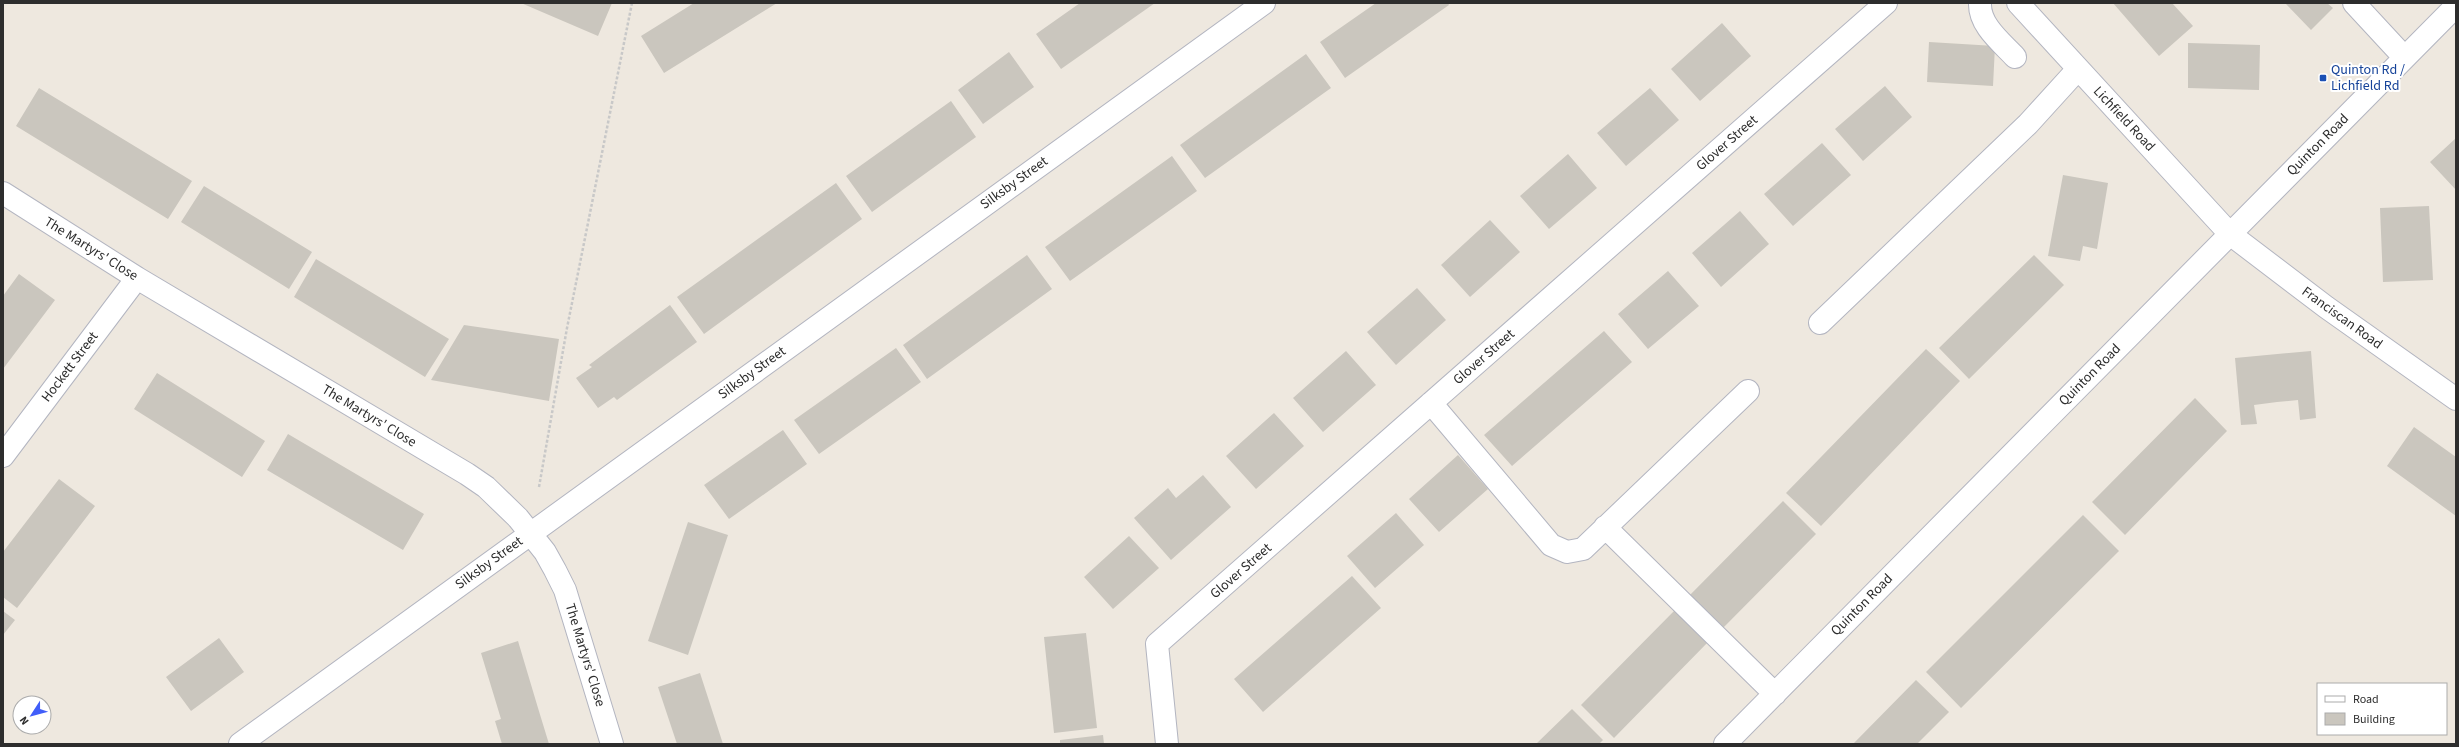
<svg xmlns="http://www.w3.org/2000/svg" width="2459" height="747" viewBox="0 0 2459 747" font-family="'Source Sans 3',sans-serif">
<style>
.building{fill:#cac6be}
.lines{fill:none;stroke-linecap:round;stroke-linejoin:round}
.minor-casing{stroke:#b3b5c0;stroke-width:24}
.path{stroke:#c8c8c8;stroke-width:2.5;stroke-dasharray:3 2;stroke-linecap:butt}
.minor{stroke:#fff;stroke-width:22}
.transit-dot{fill:#1a4fb4;stroke:#fff;stroke-width:1.5}
.labels{text-anchor:middle;dominant-baseline:central;stroke-width:4;stroke-linejoin:round;paint-order:stroke}
.transit-label{font-size:14px;fill:#164399;stroke:#fff;text-anchor:start}
.street-label{font-size:14px;fill:#2d2d2d;stroke:#fff}
</style>
<rect width="100%" height="100%" fill="#eee8df"/>
<path class="building" d="M 521,3 L 612,3 L 598,36 Z
M 694,3 L 777,3 L 664,73 L 641,36 Z
M 1080,3 L 1155,3 L 1061,69 L 1036,34 Z
M 1376,3 L 1448,3 L 1449,5 L 1345,78 L 1320,42 Z
M 2113,3 L 2172,3 L 2193,26 L 2159,56 Z
M 2285,3 L 2327,3 L 2333,8 L 2311,30 Z
M 1722,23 L 1751,56 L 1700,101 L 1671,69 Z
M 1929,42 L 1995,46 L 1993,86 L 1927,82 Z
M 2188,43 L 2260,45 L 2259,90 L 2188,88 Z
M 1009,52 L 1034,87 L 983,124 L 958,90 Z
M 1306,54 L 1331,88 L 1205,178 L 1180,145 Z
M 1885,86 L 1912,117 L 1863,161 L 1835,129 Z
M 39,88 L 192,181 L 168,219 L 16,126 Z
M 1650,88 L 1679,120 L 1626,166 L 1597,133 Z
M 951,101 L 976,137 L 872,212 L 846,176 Z
M 2456,138 L 2456,190 L 2430,162 Z
M 1822,143 L 1851,175 L 1793,226 L 1764,194 Z
M 1568,154 L 1597,188 L 1549,229 L 1520,196 Z
M 1172,156 L 1197,191 L 1070,281 L 1045,247 Z
M 2063,175 L 2108,183 L 2097,249 L 2083,246 L 2080,261 L 2048,256 Z
M 836,183 L 862,219 L 704,334 L 677,297 Z
M 204,186 L 312,252 L 289,289 L 181,222 Z
M 2429,206 L 2433,280 L 2383,282 L 2380,208 Z
M 1740,211 L 1769,244 L 1721,287 L 1692,253 Z
M 1490,220 L 1520,252 L 1470,297 L 1441,265 Z
M 1027,255 L 1052,289 L 927,379 L 903,345 Z
M 2034,255 L 2064,285 L 1969,379 L 1939,348 Z
M 316,259 L 449,339 L 425,377 L 294,297 Z
M 1668,271 L 1699,306 L 1648,349 L 1618,314 Z
M 19,274 L 55,300 L 3,369 L 3,296 Z
M 1417,288 L 1446,320 L 1396,365 L 1367,332 Z
M 670,305 L 697,342 L 617,400 L 614,397 L 598,408 L 576,378 L 592,367 L 589,365 Z
M 464,325 L 559,339 L 549,401 L 431,380 Z
M 1604,331 L 1632,362 L 1512,466 L 1484,435 Z
M 896,348 L 921,382 L 819,454 L 794,420 Z
M 1926,349 L 1960,381 L 1821,526 L 1786,493 Z
M 1346,351 L 1376,385 L 1323,432 L 1293,398 Z
M 2311,351 L 2316,418 L 2300,420 L 2298,400 L 2277,402 L 2254,405 L 2257,424 L 2241,425 L 2235,358 Z
M 157,373 L 265,441 L 242,477 L 134,409 Z
M 2195,398 L 2227,431 L 2125,535 L 2092,502 Z
M 1274,413 L 1304,446 L 1256,489 L 1226,456 Z
M 2414,427 L 2456,457 L 2456,516 L 2387,466 Z
M 783,430 L 807,464 L 729,519 L 704,485 Z
M 288,434 L 424,514 L 403,550 L 267,470 Z
M 1458,455 L 1488,489 L 1439,532 L 1409,499 Z
M 1203,475 L 1231,507 L 1171,560 L 1134,518 L 1168,488 L 1176,498 Z
M 59,479 L 95,506 L 17,608 L 3,597 L 3,552 Z
M 1783,501 L 1816,534 L 1721,630 L 1687,598 Z
M 1396,513 L 1424,545 L 1375,588 L 1347,556 Z
M 2083,515 L 2119,551 L 1961,708 L 1926,672 Z
M 688,522 L 728,535 L 688,655 L 648,641 Z
M 1129,536 L 1159,568 L 1113,609 L 1084,577 Z
M 1352,576 L 1381,608 L 1263,712 L 1234,679 Z
M 1677,608 L 1710,640 L 1614,738 L 1581,705 Z
M 3,611 L 15,620 L 3,635 Z
M 1086,633 L 1097,728 L 1054,733 L 1044,637 Z
M 219,638 L 244,672 L 191,711 L 166,677 Z
M 518,641 L 538,708 L 549,744 L 502,744 L 495,721 L 501,719 L 481,653 Z
M 700,673 L 723,744 L 677,744 L 658,687 Z
M 1916,680 L 1949,712 L 1917,744 L 1853,744 Z
M 1572,709 L 1603,740 L 1599,744 L 1536,744 Z
M 1103,735 L 1104,744 L 1060,744 L 1060,740 Z"/>
<g class="lines">
<defs>
<path id="minor" d="M 1980,3 C 1979,25 2001,42 2015,57
M 2018,3 L 2230,234 L 2326,307 L 2456,399
M 2354,3 L 2404,57
M 3,193 L 137,278 L 467,474 L 486,487 L 518,518 L 545,552 L 555,570 L 565,590 L 612,744
M 1820,323 L 2028,124 L 2078,69
M 1431,403 L 1551,545 L 1567,552 L 1583,549 L 1748,391
M 3,456 L 137,278
M 1605,527 L 1775,694
M 240,744 L 1264,3
M 1167,744 L 1157,644 L 1886,3
M 1725,744 L 2456,6"/>
</defs>
<use href="#minor" class="minor-casing"/>
<path class="path" d="M 539,487 L 567,328 L 632,3"/>
<use href="#minor" class="minor"/>
</g>
<rect class="transit-dot" x="2319" y="74" width="8" height="8" rx="2"/>
<g class="labels">
<g class="transit-label">
<text x="2331" y="70">Quinton Rd /<tspan x="2331" dy="16">Lichfield Rd</tspan></text>
</g>
<g class="street-label">
<text transform="translate(2124 119) rotate(47)">Lichfield Road</text>
<text transform="translate(1727 143) rotate(-41)">Glover Street</text>
<text transform="translate(2318 145) rotate(-45)">Quinton Road</text>
<text transform="translate(1014 183) rotate(-36)">Silksby Street</text>
<text transform="translate(91 249) rotate(32)">The Martyrs' Close</text>
<text transform="translate(2342 318) rotate(36)">Franciscan Road</text>
<text transform="translate(1484 357) rotate(-41)">Glover Street</text>
<text transform="translate(70 367) rotate(-53)">Hockett Street</text>
<text transform="translate(752 373) rotate(-36)">Silksby Street</text>
<text transform="translate(2090 375) rotate(-45)">Quinton Road</text>
<text transform="translate(369 416) rotate(31)">The Martyrs' Close</text>
<text transform="translate(489 563) rotate(-36)">Silksby Street</text>
<text transform="translate(1241 571) rotate(-41)">Glover Street</text>
<text transform="translate(1862 605) rotate(-45)">Quinton Road</text>
<text transform="translate(585 655) rotate(73)">The Martyrs' Close</text>
</g>
</g>
<rect width="2459" height="747" fill="none" stroke="#2d2d2d" stroke-width="8"/>
<rect x="2317" y="683" width="130" height="52" fill="#ffffff" stroke="#ababab"/>
<rect x="2325" y="696" width="20" height="6" fill="#ffffff" stroke="#ababab"/>
<text x="2353" y="703" font-size="12" fill="#2d2d2d">Road</text>
<rect x="2325" y="713" width="20" height="12" fill="#cac6be" stroke="#ababab"/>
<text x="2353" y="723" font-size="12" fill="#2d2d2d">Building</text>
<g transform="translate(32 715) rotate(234)"><circle r="19" fill="#ffffff" stroke="#ababab"/>
<path d="M0-3L7 15L0 10L-7 15Z" fill="#415ef9"/>
<text y="-6" font-size="11" font-weight="bold" text-anchor="middle" fill="#2d2d2d">N</text>
</g>
</svg>
